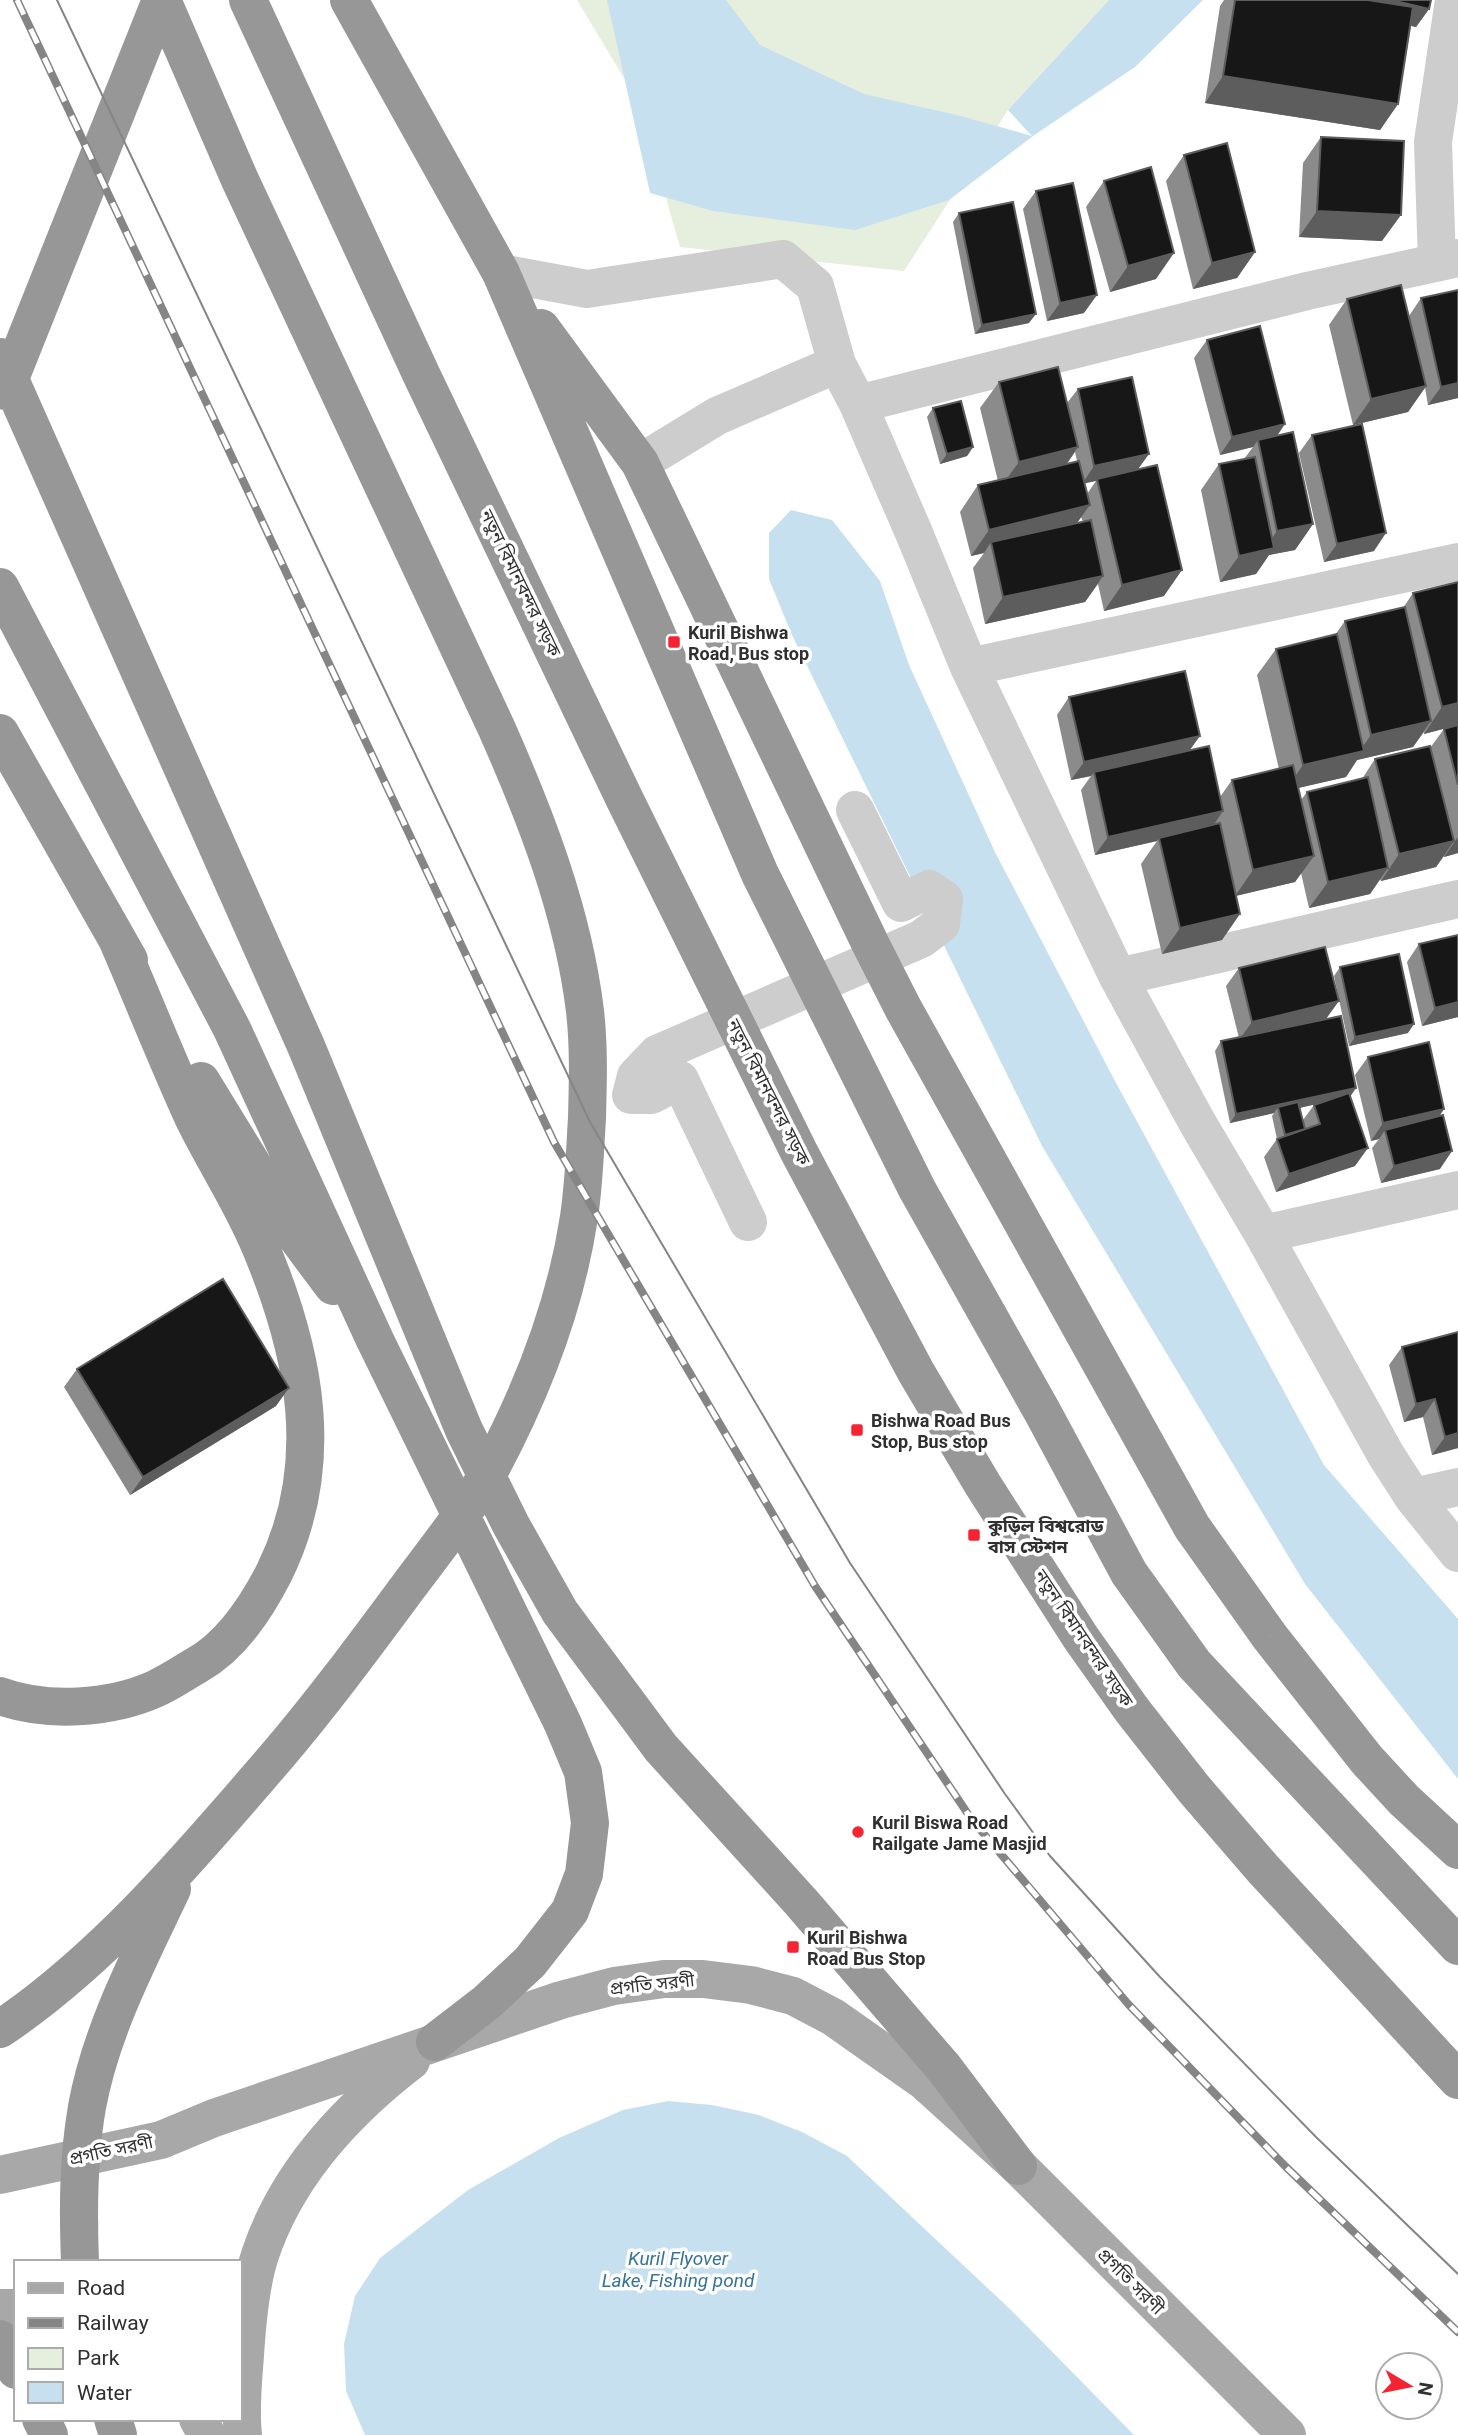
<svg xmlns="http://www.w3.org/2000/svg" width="1458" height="2435" viewBox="0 0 1458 2435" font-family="Roboto,'Noto Sans Bengali',sans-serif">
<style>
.green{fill:#e6eedd}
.water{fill:#c7e0f0}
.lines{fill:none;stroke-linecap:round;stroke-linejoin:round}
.minor{stroke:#cdcdcd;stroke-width:38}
.major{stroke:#a8a8a8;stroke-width:38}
.highway{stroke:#979797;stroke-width:38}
.tram{stroke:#858585;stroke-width:2}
.rail-casing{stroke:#858585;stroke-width:8}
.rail{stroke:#fff;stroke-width:5;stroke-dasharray:16;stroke-linecap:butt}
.wall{fill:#8b8b8b;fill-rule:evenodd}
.shaded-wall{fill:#5d5d5d}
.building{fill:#171717;stroke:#5d5d5d;stroke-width:2}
.poi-dot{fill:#f62332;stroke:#fff;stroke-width:2.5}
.labels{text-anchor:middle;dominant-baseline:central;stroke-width:7;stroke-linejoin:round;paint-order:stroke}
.street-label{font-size:18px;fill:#303030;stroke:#fff}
.poi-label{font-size:18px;font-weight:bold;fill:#303030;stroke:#fff;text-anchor:start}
.water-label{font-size:19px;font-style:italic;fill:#35739b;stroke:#fff}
</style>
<rect width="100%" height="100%" fill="#fff"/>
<path class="green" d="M 577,0 L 1109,0 L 1008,110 L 904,271 L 680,247 L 639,103 Z"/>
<path class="water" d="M 607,0 L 726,0 L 760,45 L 864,94 L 961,116 L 1032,136 L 1008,110 L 1109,0 L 1203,0 L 1135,67 L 1033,136 L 949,200 L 855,230 L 713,211 L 650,193 Z
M 791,510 L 832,520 L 880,581 L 909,665 L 995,852 L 1115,1081 L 1324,1465 L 1458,1619 L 1458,1779 L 1305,1584 L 1042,1146 L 792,635 L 769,579 L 769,533 Z
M 668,2101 L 712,2105 L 759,2115 L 802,2132 L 847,2156 L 1011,2310 L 1134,2435 L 365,2435 L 346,2391 L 344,2344 L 355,2296 L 380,2258 L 468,2190 L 559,2138 L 623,2110 Z"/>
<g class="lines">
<path class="minor" d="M 1437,262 L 1433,142 L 1454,0
M 501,273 L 587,289 L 783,259 L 815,286 L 837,364 L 858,404 L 914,533 L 969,667 L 1118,977 L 1197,1122 L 1263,1234 L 1386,1455 L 1413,1497 L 1458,1553
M 858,404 L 1307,291 L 1458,258
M 640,463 L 717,416 L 837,364
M 969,667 L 1458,562
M 1118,977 L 1458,899
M 748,1222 L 680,1080 L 651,1095 L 631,1095 L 636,1076 L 657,1054 L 921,939 L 941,924 L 944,899 L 929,889 L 901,903 L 855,810
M 1263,1234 L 1458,1190
M 1413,1497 L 1458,1487"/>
<path class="major" d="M 0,2175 L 161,2140 L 214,2118 L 561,2000 L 614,1986 L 664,1979 L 703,1979 L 751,1985 L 793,1996 L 833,2017 L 924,2081 L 1018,2166 L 1287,2435
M 0,2308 L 16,2308
M 198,2419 L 207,2435
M 243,2435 C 240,2409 243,2382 245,2355 C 247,2324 250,2285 260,2255 C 286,2176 346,2111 411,2061"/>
<path class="highway" d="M 248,0 L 422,376 L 625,800 L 799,1152 L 916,1372 L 983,1485 L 1081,1638 L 1132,1710 L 1194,1789 L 1263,1869 L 1458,2080
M 349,0 L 501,273 L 760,874 L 917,1189 L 1043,1413 L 1129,1573 L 1194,1664 L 1458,1946
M 541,328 L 640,463 L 870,943 L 903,1008 L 1192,1527 L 1270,1637 L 1367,1760 L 1404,1800 L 1458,1850
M 0,357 L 306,1046 L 464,1430 L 511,1525 L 560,1612 L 661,1748 L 801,1902 L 944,2068 L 1018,2166
M 5,391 L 161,0
M 0,587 L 232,1029 L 375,1340 L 563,1724 L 583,1772 L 590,1823 L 584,1874 L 570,1911 L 530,1962 L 487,2002 L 435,2042
M 0,733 L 129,960
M 201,1081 L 298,1239 L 333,1286
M 0,1696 C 47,1713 110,1709 155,1689 C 170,1682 183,1673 197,1665 C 232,1645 256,1608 274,1573 C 328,1464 305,1353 260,1246 C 242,1202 215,1162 194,1119 C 167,1060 143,999 117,939
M 0,2029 C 105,1959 195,1851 277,1756 C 323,1702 365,1645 408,1587 C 437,1548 468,1510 491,1468 C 532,1391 566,1303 579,1217 C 584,1184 585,1150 587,1118 C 588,1081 589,1047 585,1011 C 573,912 536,817 496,727 L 240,180 L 162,0
M 80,2262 C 78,2210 78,2158 87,2107 C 101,2030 139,1959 172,1889
M 0,2339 L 16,2370
M 41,2419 L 49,2435
M 113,2419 L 118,2435"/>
<path class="tram" d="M 57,0 L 590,1122 L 850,1563 L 1005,1794 L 1050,1856 L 1160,1977 L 1316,2137 L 1458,2274"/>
<defs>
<path id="rail" d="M 17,0 L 554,1142 L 815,1586 L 972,1820 L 1129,2005 L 1286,2167 L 1458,2332"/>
</defs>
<use href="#rail" class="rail-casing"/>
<use href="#rail" class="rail"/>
</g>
<path class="wall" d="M 1224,0 L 1431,0 L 1429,9 L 1416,27 L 1411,26 L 1398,104 L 1380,130 L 1205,103 L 1220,6 Z
M 1321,137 L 1382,241 L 1299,237 L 1303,163 Z
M 1184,155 L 1255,252 L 1237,278 L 1193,289 L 1166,181 Z
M 1104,181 L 1156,279 L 1110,292 L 1086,207 Z
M 1036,191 L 1084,313 L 1047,321 L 1023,209 Z
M 959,213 L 1029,323 L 975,334 L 953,222 Z
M 1421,298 L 1458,398 L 1428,405 L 1425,388 L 1408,412 L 1353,425 L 1329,325 L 1347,299 L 1409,316 Z
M 1207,340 L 1277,436 L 1313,524 L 1295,550 L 1269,555 L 1256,574 L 1220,582 L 1201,490 L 1219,464 L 1244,459 L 1253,447 L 1220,455 L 1194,358 Z
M 999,382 L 1067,403 L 1078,389 L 1137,469 L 1164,596 L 1104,611 L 1098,584 L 1085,602 L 985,624 L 973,568 L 984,553 L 971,556 L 960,512 L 978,485 L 998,481 L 980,408 ZM 1075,452 L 1077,461 L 1067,464 ZM 1096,481 L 1087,494 L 1084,483 ZM 1081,517 L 1083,522 L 1077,523 Z
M 933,408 L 973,447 L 967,456 L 940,464 L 927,417 Z
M 1312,435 L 1374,551 L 1324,562 L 1299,453 Z
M 1413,593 L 1458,725 L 1424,734 L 1424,732 L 1413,747 L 1357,760 L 1346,777 L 1298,788 L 1301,800 L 1307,792 L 1362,779 L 1375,759 L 1430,748 L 1444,729 L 1458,725 L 1458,853 L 1444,857 L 1444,856 L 1436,867 L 1381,881 L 1380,879 L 1370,894 L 1309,908 L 1301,873 L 1295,882 L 1236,896 L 1222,940 L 1162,954 L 1141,864 L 1157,841 L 1095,855 L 1081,790 L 1091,776 L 1071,780 L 1057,715 L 1069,697 L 1190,750 L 1220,797 L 1232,780 L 1279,769 L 1257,675 L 1276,649 L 1335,635 L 1345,621 L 1403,608 Z
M 1458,935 L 1458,1017 L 1422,1026 L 1407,962 L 1419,944 Z
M 1340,967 L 1408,1033 L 1349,1046 L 1334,976 Z
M 1239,968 L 1326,1019 L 1350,1096 L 1355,1166 L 1276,1192 L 1264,1157 L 1277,1139 L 1272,1116 L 1274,1113 L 1230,1123 L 1215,1051 L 1221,1041 L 1239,1038 L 1226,986 ZM 1315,1104 L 1314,1105 L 1303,1120 L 1300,1108 Z
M 1368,1057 L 1444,1109 L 1439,1116 L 1440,1169 L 1381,1183 L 1372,1148 L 1379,1139 L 1371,1141 L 1355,1075 Z
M 1458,1332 L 1458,1448 L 1432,1455 L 1423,1417 L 1404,1422 L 1389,1365 L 1402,1347 Z
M 77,1369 L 276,1406 L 130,1495 L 64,1387 Z"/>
<path class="shaded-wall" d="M 1309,0 L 1391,0 L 1429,9 L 1416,27 L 1308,1 Z
M 1223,76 L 1398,104 L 1380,130 L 1205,103 Z
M 1317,211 L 1401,215 L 1382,241 L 1299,237 Z
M 1255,252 L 1237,278 L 1193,289 L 1212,263 Z
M 1174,253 L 1156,279 L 1110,292 L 1128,266 Z
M 1097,295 L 1084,313 L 1047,321 L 1060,303 Z
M 1036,314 L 1029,323 L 975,334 L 982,325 Z
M 1458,383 L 1458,398 L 1428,405 L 1441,387 Z
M 1426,386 L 1408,412 L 1353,425 L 1371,399 Z
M 1285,424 L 1273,442 L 1258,440 L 1253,447 L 1220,455 L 1232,437 Z
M 973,447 L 967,456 L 940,464 L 947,454 Z
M 1078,447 L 1060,473 L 1000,488 L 1019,462 Z
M 1149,454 L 1136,472 L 1082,484 L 1094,466 Z
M 1090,505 L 1071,531 L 991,542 L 984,553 L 971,556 L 989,530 Z
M 1313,524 L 1295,550 L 1269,555 L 1256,574 L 1220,582 L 1239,556 L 1264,550 L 1277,531 Z
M 1386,533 L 1374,551 L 1324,562 L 1337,544 Z
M 1182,570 L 1164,596 L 1104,611 L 1122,585 Z
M 1103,576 L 1085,602 L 985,624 L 1003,597 Z
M 1458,703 L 1458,725 L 1424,734 L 1442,707 Z
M 1431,721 L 1413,747 L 1357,760 L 1346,777 L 1285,791 L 1303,765 L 1359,752 L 1371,735 Z
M 1200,736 L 1187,754 L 1094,772 L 1091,776 L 1071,780 L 1084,762 Z
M 1223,811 L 1211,829 L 1159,838 L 1157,841 L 1095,855 L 1108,837 Z
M 1458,837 L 1458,853 L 1444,857 Z
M 1454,841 L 1436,867 L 1381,881 L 1399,854 Z
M 1314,856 L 1295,882 L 1235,896 L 1253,870 Z
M 1388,868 L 1370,894 L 1309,908 L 1328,882 Z
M 1240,914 L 1222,940 L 1162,954 L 1180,928 Z
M 1339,1001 L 1326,1019 L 1239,1040 L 1252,1022 Z
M 1458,1002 L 1458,1017 L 1422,1026 L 1435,1008 Z
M 1414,1024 L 1408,1033 L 1349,1046 L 1355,1037 Z
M 1356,1088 L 1350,1097 L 1280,1112 L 1278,1107 L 1274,1113 L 1230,1123 L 1236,1114 Z
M 1444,1109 L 1432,1127 L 1385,1130 L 1379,1139 L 1371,1141 L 1383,1123 Z
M 1368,1148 L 1355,1166 L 1276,1192 L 1289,1174 Z
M 1452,1151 L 1440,1169 L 1381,1183 L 1394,1166 Z
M 289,1388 L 276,1406 L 130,1495 L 143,1477 Z
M 1435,1399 L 1423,1417 L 1404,1422 L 1416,1404 Z
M 1458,1433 L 1458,1448 L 1432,1455 L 1445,1437 Z"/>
<path class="building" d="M 1235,0 L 1368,0 L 1413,7 L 1398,104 L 1223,76 Z
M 1391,0 L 1431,0 L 1429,9 Z
M 1321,137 L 1404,141 L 1401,215 L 1317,211 Z
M 1227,143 L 1255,252 L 1212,263 L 1184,155 Z
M 1151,167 L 1174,253 L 1128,266 L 1104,181 Z
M 1073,183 L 1097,295 L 1060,303 L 1036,191 Z
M 1013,202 L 1036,314 L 982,325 L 959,213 Z
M 1401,285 L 1426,386 L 1371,399 L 1347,299 Z
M 1458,290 L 1458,383 L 1441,387 L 1421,298 Z
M 1260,326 L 1285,424 L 1232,437 L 1207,340 Z
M 1058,367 L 1078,447 L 1019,462 L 999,382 Z
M 1132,377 L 1149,454 L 1094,466 L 1078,389 Z
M 961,401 L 973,447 L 947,454 L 933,408 Z
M 1362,424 L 1386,533 L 1337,544 L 1312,435 Z
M 1293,432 L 1313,524 L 1277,531 L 1258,440 Z
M 1255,457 L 1274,548 L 1239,556 L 1219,464 Z
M 1079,461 L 1090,505 L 989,530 L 978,485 Z
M 1157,465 L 1182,570 L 1122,585 L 1097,479 Z
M 1091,520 L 1103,576 L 1003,597 L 991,542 Z
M 1458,582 L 1458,703 L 1442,707 L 1413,593 Z
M 1405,607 L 1431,721 L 1371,735 L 1345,621 Z
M 1337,634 L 1364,751 L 1303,765 L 1276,649 Z
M 1185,671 L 1200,736 L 1084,762 L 1069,697 Z
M 1458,725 L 1458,785 L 1444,729 Z
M 1209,746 L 1223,811 L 1108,837 L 1094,772 Z
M 1430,746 L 1454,841 L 1399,854 L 1375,759 Z
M 1293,765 L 1314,856 L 1253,870 L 1232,780 Z
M 1368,777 L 1388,868 L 1328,882 L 1307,792 Z
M 1220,823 L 1240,914 L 1180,928 L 1159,838 Z
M 1458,935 L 1458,1002 L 1435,1008 L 1419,944 Z
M 1325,947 L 1339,1001 L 1252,1022 L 1239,968 Z
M 1399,954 L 1414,1024 L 1355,1037 L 1340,967 Z
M 1341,1016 L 1356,1088 L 1236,1114 L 1221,1041 Z
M 1429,1042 L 1444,1109 L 1383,1123 L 1368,1057 Z
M 1349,1093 L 1368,1148 L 1289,1174 L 1277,1139 L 1320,1124 L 1314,1105 Z
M 1298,1102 L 1305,1129 L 1285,1135 L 1278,1107 Z
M 1443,1115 L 1452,1151 L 1394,1166 L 1385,1130 Z
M 223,1279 L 289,1388 L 143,1477 L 77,1369 Z
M 1458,1332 L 1458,1433 L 1445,1437 L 1435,1399 L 1416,1404 L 1402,1347 Z"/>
<g class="poi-dot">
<rect x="667" y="635" width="14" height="14" rx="3.5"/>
<rect x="850" y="1423" width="14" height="14" rx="3.5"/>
<rect x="967" y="1528" width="14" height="14" rx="3.5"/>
<circle cx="858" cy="1832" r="7"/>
<rect x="786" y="1940" width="14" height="14" rx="3.5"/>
</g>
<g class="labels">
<g class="street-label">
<text transform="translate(521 583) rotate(64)">নতুন বিমানবন্দর সড়ক</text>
<text transform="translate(769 1092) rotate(63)">নতুন বিমানবন্দর সড়ক</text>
<text transform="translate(1084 1638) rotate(56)">নতুন বিমানবন্দর সড়ক</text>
<text transform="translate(652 1984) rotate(-6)">প্রগতি সরণী</text>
<text transform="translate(111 2150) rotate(-12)">প্রগতি সরণী</text>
<text transform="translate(1131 2281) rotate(45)">প্রগতি সরণী</text>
</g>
<g class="poi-label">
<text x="688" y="632">Kuril Bishwa<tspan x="688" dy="21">Road, Bus stop</tspan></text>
<text x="871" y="1420">Bishwa Road Bus<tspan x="871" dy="21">Stop, Bus stop</tspan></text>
<text x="988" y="1525">কুড়িল বিশ্বরোড<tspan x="988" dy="21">বাস স্টেশন</tspan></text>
<text x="872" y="1822">Kuril Biswa Road<tspan x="872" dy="21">Railgate Jame Masjid</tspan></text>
<text x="807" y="1937">Kuril Bishwa<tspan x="807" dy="21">Road Bus Stop</tspan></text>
</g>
<g class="water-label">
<text x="678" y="2258">Kuril Flyover<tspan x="678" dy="22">Lake, Fishing pond</tspan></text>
</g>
</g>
<rect x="14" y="2260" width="228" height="161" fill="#ffffff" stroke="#acacac" stroke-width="2"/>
<rect x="28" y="2283" width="35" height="10" fill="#a8a8a8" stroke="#acacac" stroke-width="2"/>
<text x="77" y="2295" font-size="21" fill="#303030">Road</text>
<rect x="28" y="2318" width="35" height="10" fill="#858585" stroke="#acacac" stroke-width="2"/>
<text x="77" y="2330" font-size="21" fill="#303030">Railway</text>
<rect x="28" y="2348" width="35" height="21" fill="#e6eedd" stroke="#acacac" stroke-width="2"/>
<text x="77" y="2365" font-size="21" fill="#303030">Park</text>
<rect x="28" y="2382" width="35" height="21" fill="#c7e0f0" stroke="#acacac" stroke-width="2"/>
<text x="77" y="2400" font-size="21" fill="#303030">Water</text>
<g transform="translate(1409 2386) rotate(100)"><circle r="33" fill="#ffffff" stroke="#acacac" stroke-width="2"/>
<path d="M0-5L12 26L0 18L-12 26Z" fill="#f62332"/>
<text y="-10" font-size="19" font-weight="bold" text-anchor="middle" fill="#303030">N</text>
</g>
</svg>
